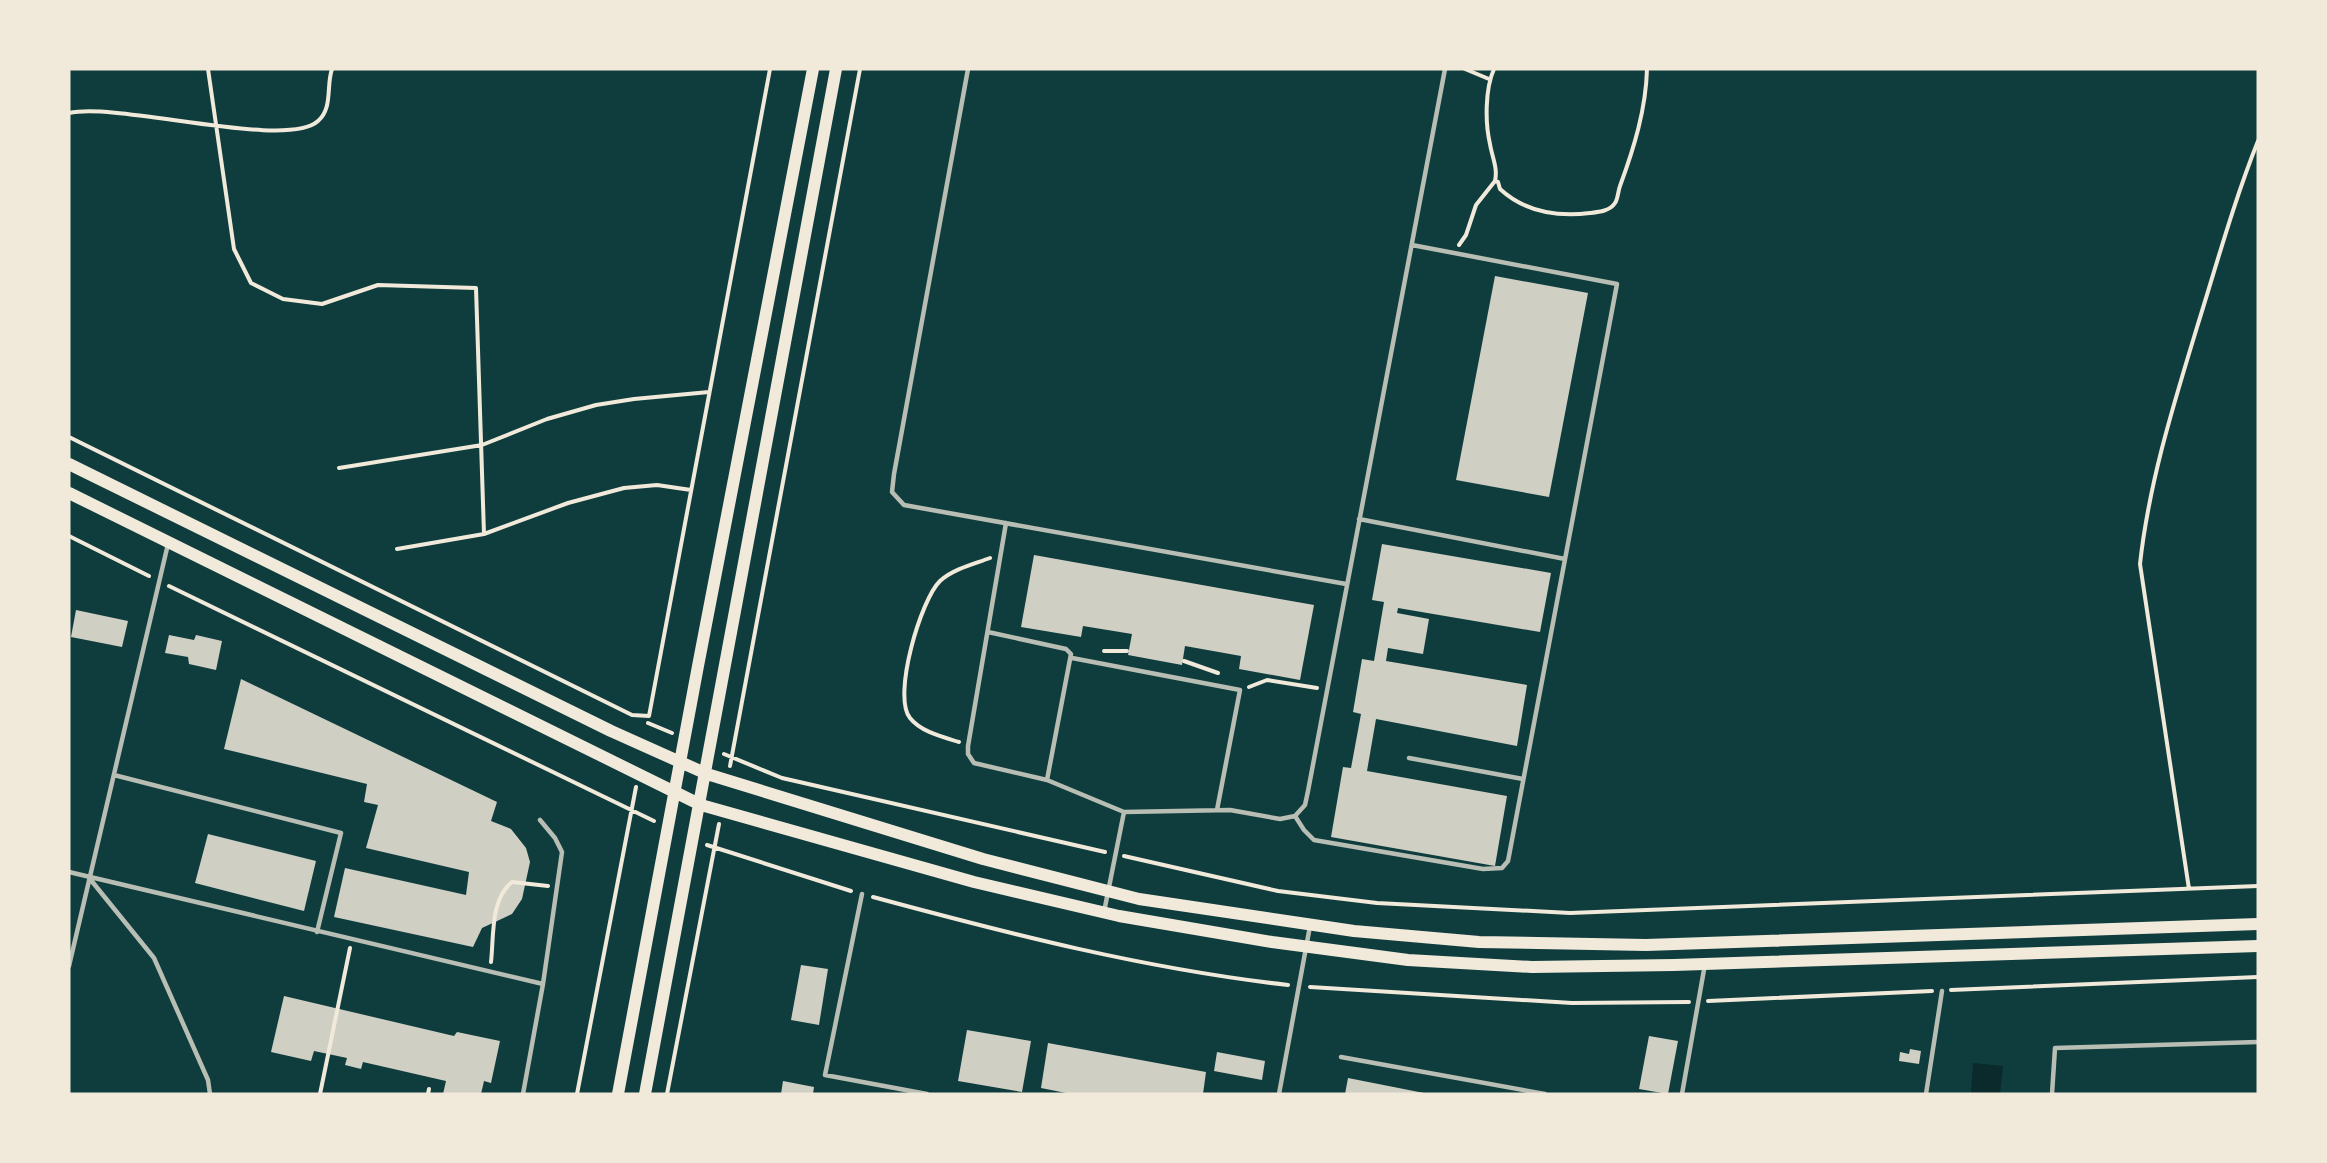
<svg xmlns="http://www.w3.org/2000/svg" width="2327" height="1163" viewBox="0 0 2327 1163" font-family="Karla,sans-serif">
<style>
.water{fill:#0a2a2b}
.building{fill:#cfcfc3}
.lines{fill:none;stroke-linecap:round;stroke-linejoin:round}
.path{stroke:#f1e9da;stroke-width:4}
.service{stroke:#b8beb3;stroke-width:4.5}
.secondary{stroke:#f1e9da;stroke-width:12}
</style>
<rect width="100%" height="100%" fill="#0f3d3e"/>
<path class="water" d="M 1973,1063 L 2003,1066 L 2000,1094 L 1971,1094 Z"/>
<path class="building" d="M 1495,276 L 1588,293 L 1549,497 L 1456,480 Z
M 1382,544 L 1551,573 L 1540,632 L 1398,608 L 1397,613 L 1429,619 L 1423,654 L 1388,648 L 1386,661 L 1527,685 L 1517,746 L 1376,719 L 1367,771 L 1507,796 L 1495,866 L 1331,837 L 1343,767 L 1351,768 L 1361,714 L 1353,712 L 1362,659 L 1374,661 L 1384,602 L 1372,600 Z
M 1034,555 L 1314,605 L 1300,680 L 1239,669 L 1241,656 L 1185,646 L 1182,665 L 1128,655 L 1132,634 L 1083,626 L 1081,637 L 1021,627 Z
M 76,610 L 128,621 L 122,647 L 71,637 Z
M 169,635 L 194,640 L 196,635 L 222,641 L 216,670 L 189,664 L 188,657 L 165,653 Z
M 241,679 L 497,802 L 491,821 L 511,829 L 526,848 L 530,862 L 522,899 L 512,914 L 482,928 L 473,947 L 334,917 L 345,868 L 466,895 L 469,872 L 366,848 L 378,805 L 364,802 L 367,784 L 224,749 Z
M 208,834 L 316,861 L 304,911 L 195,883 Z
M 801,965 L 828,969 L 819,1025 L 791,1020 Z
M 284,996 L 454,1036 L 457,1032 L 500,1041 L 491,1083 L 484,1081 L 481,1094 L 443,1094 L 446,1081 L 363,1062 L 361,1069 L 345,1065 L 347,1058 L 314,1051 L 311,1061 L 271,1052 Z
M 967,1030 L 1031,1041 L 1022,1092 L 958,1081 Z
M 1649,1036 L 1678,1041 L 1668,1094 L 1639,1089 Z
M 1048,1043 L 1206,1072 L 1203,1094 L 1071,1094 L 1041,1088 Z
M 1910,1049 L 1921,1051 L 1919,1064 L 1899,1061 L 1900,1052 L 1909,1054 Z
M 1217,1052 L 1265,1061 L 1262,1080 L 1214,1071 Z
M 1348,1078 L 1424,1093 L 1424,1094 L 1345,1094 Z
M 783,1081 L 814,1087 L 813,1094 L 781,1094 Z"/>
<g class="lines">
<path class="path" d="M 208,69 L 234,249 L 251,283 L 283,299 L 322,304 L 378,285 L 476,288 L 484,534
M 1465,69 L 1489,79
M 1494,69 C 1485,89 1485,123 1490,144 C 1492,157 1498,168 1495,181 L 1498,182 L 1500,189 C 1525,212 1557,217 1590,213 C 1599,212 1610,211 1615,203 C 1618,199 1618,191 1620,186 C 1634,148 1646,109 1647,69
M 69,113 C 120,102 286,150 318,121 C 333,108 326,86 332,69
M 1459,245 L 1466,235 L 1476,205 L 1495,181
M 69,437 L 632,715 L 649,716 L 770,69
M 339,468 L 482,445 L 547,419 L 596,405 L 634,399 L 709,392
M 69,536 L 149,576
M 397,549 L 484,534 L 568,503 L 624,488 L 657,485 L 691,490
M 169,586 L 654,821
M 1104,651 L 1127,651
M 1184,661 L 1218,673
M 1249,687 L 1267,680 L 1317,688
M 648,723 L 672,733
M 959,742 C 943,737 921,732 910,718 C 892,696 921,599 940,581 C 953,569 974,564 990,558
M 724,754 L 782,778 L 1105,852
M 730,766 L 860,69
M 707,845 L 851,891
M 1124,856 L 1278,891 L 1377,903 L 1570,913 L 2258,886
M 2189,889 L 2140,564 C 2149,482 2174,403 2198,324 C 2217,263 2234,201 2258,141
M 873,897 C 1010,934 1146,969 1288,985
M 491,962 C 494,936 490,900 512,882 L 548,886
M 1310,987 L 1572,1003 L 1689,1002
M 1951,990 L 2258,977
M 1708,1001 L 1932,991
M 320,1094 L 350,948
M 428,1094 L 429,1089
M 577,1094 L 636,787
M 667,1094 L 719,824"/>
<path class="service" d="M 968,69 L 894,474 L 892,492 L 904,505 L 1346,584
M 1359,519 L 1565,559
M 1006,523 L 968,746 L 968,754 L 974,763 L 1047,780 L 1124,812 L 1230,810 L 1280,819 L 1295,816 L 1305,805 L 1308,791 L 1445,69
M 988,632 L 1066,649 L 1071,654 L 1047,780
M 1072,658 L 1240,690 L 1217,810
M 1409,758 L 1523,779
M 114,775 L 341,833 L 317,932
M 1295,816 L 1304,830 L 1314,840 L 1483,869 L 1502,868 L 1508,861 L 1617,284 L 1412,245
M 540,820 L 555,838 L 562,852 L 543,984
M 69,872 L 543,984 L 523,1094
M 90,879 L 154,958 L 208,1080 L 210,1094
M 862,894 L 825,1075 L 927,1094
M 1104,912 L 1124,812
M 69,966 L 168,544
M 1341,1057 L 1545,1094
M 1279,1094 L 1310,926
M 1682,1094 L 1705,964
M 1926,1094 L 1942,991
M 2052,1094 L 2055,1048 L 2258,1042"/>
<path class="secondary" d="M 69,464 L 611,731 L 707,774 L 983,859 L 1139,899 L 1354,931 L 1479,942 L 1646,945 L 2258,924
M 69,493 L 701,805 L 974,882 L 1119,916 L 1272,942 L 1408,960 L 1532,967 L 1674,965 L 2258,946
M 618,1094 L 698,666 L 813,69
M 645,1094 L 836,69"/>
</g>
<rect width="2327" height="1163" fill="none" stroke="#f1e9da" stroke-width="141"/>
</svg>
